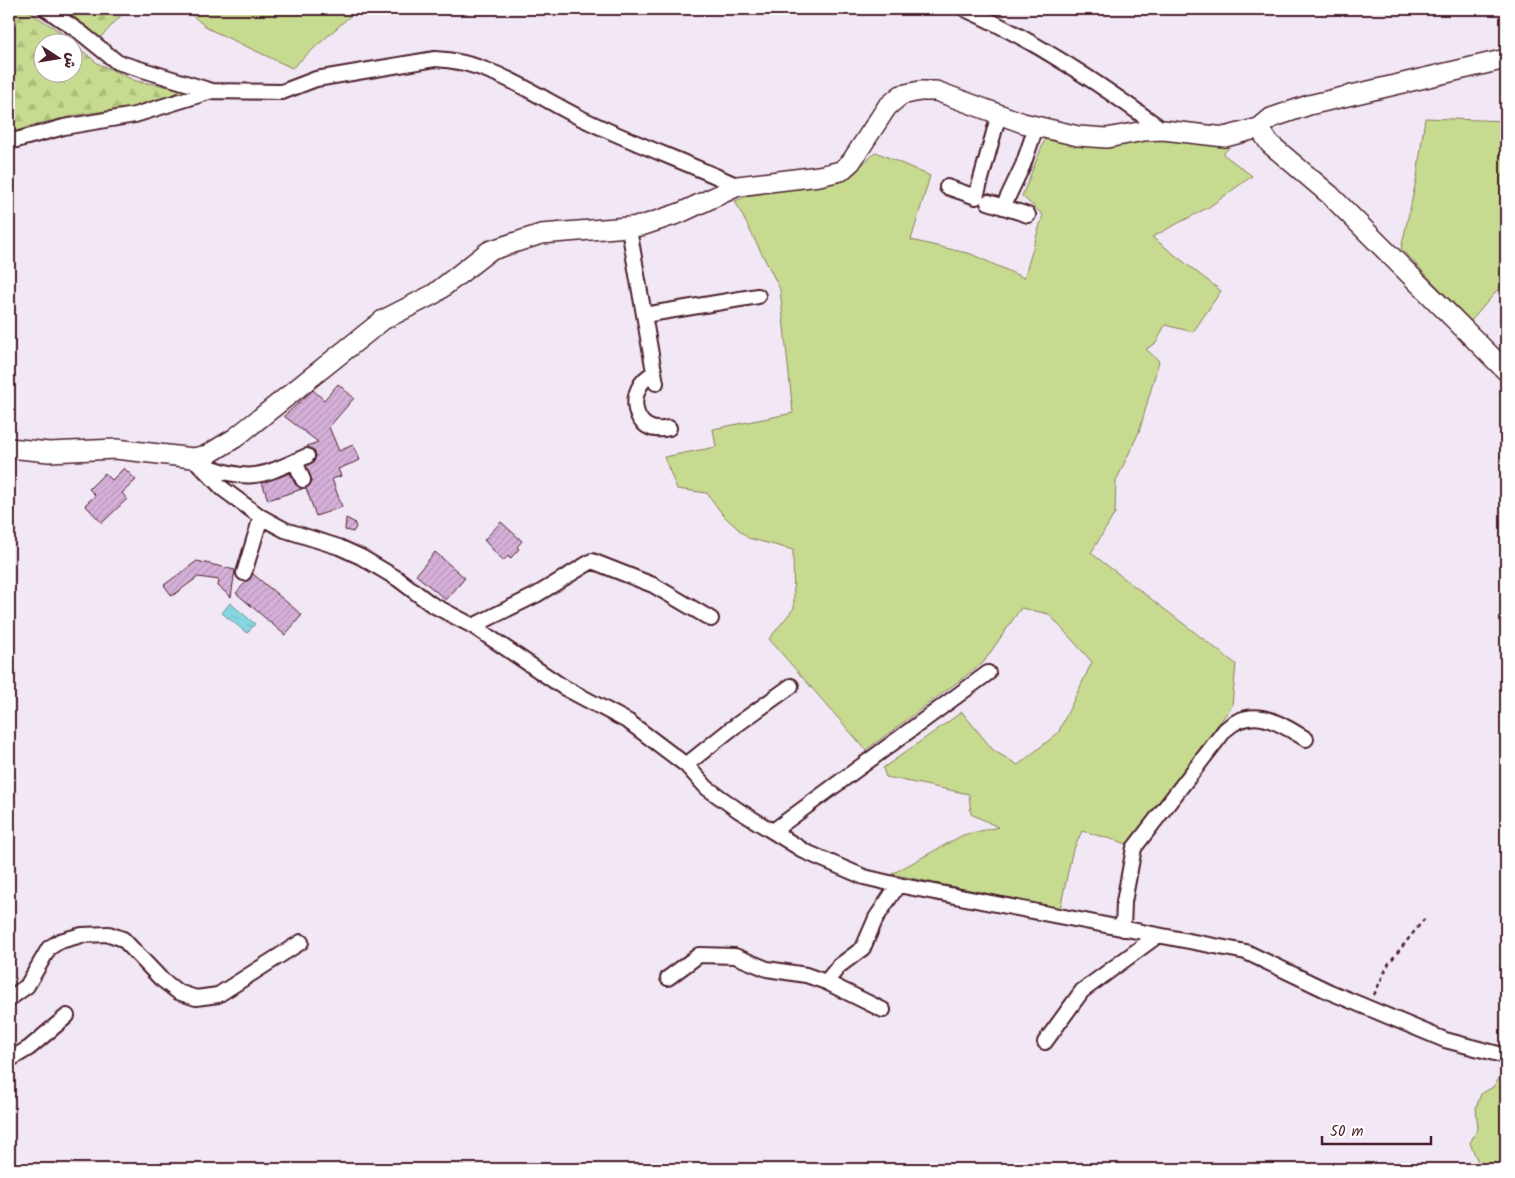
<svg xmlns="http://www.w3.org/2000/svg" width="1515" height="1178" viewBox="0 0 1515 1178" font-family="Kalam,'Playpen Sans Arabic',sans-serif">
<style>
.green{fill:#c7db90;stroke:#887d5e}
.forest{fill:url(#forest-firs);stroke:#887d5e;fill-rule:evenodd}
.water{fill:url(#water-ripples);stroke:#6e8d98}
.building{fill:url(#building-hatch);stroke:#4a1f2b}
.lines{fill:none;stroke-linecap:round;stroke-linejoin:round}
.street-casing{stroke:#4a1f2b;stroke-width:18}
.secondary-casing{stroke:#4a1f2b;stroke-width:22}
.path{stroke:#4a1f2b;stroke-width:2.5;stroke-dasharray:4 4;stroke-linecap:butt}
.street{stroke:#fff;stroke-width:14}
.secondary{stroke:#fff;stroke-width:19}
</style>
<defs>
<pattern id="forest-firs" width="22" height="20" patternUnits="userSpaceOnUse" patternTransform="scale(1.25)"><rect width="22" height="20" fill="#c7db90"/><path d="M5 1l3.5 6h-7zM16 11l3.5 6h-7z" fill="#acbc7c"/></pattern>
<pattern id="water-ripples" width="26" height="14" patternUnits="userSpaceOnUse" patternTransform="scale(1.25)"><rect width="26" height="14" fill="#86d7e0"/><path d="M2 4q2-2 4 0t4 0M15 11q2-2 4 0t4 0" fill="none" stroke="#75b8c0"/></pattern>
<pattern id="building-hatch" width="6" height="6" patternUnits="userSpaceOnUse" patternTransform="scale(1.25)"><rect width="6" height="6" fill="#d5b0d9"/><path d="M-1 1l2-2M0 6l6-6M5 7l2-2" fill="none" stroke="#b897ba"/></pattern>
</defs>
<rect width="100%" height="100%" fill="#f2e7f4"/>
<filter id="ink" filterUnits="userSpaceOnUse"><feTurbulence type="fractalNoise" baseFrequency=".02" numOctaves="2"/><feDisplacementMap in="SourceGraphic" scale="10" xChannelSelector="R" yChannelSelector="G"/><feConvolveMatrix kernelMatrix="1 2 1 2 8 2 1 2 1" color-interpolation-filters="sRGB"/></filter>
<g filter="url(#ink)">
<path class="green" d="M 185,9 L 358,9 L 292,68 L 207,28 Z
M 1425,118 L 1506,121 L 1506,280 L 1471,321 L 1401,249 L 1417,177 Z
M 1173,138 L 1232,144 L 1223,154 L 1252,176 L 1209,207 L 1152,237 L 1221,291 L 1193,332 L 1165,325 L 1156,343 L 1146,349 L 1159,361 L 1139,432 L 1116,481 L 1115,513 L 1091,553 L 1236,664 L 1232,706 L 1128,844 L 1082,831 L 1072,853 L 1060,909 L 892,874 L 963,835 L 998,827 L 971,814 L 969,794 L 886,777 L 883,768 L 962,712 L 993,750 L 1018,765 L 1058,733 L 1092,662 L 1049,614 L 1021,608 L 983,663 L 866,750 L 769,639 L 794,608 L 793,550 L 748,538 L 723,515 L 707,493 L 677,489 L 664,457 L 716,447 L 713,429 L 793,413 L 780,289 L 735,201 L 757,192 L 848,178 L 876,152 L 930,176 L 911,240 L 971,254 L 1024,278 L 1043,215 L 1022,196 L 1045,139 L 1076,145 L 1113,147 L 1139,140 Z
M 1506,1069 L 1506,1169 L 1481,1169 L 1470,1143 L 1478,1128 L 1476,1108 L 1481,1094 L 1493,1087 Z"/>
<path class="forest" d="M 9,9 L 25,9 L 59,31 L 97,63 L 136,81 L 188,90 L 136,107 L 83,114 L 33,125 L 9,134 ZM 42,42 L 72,42 L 72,72 L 42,72 Z
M 58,9 L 127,9 L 100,38 Z"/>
<path class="water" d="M 230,603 L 255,624 L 247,633 L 222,613 Z"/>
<path class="building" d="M 338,384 L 354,398 L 329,427 L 339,451 L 353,445 L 360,460 L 338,469 L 341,476 L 332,479 L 342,507 L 316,516 L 306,488 L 312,481 L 306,466 L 314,462 L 316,456 L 315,452 L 307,446 L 318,442 L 284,416 L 313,390 L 324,400 Z
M 124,468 L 136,480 L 122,493 L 127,499 L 102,523 L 85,505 L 95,495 L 89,489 L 105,473 L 112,480 Z
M 290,473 L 295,484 L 302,489 L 268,500 L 262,482 Z
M 346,518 L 354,522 L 356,527 L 353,532 L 345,530 Z
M 501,522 L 522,541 L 517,547 L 519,549 L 510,559 L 508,556 L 503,561 L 484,540 Z
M 435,552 L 465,578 L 446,600 L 416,575 Z
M 197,561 L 235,570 L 231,597 L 218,586 L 219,580 L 198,577 L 172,596 L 164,585 Z
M 253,574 L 302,615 L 285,635 L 236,593 Z"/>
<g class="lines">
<defs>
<path id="street" d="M 46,9 L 80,32 L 117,62 L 212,91
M 965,9 C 1036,41 1100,84 1163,130
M 9,142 L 64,127 L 135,115 L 212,91 L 282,92 L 316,79 L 435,59 C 491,61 537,97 585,120 C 635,144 688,163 738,186
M 947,187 L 976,197 L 999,114
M 988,202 L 1028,215
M 1003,207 L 1023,165 L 1036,127
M 629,229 L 656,383
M 644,315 L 758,296
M 654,373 C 624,387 631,438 669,428
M 193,458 L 223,489 L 261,517 L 285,530 L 339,547 L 361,557 L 398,579 L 431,604 L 473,626 L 563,687 L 629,722 L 686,765 L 707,788 L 738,810 L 806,852 L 864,877 L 898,885 L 1246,952 L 1330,992 L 1445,1040 L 1506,1056
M 295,461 L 303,480
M 201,464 C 252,483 259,477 307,456
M 244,573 L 261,517
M 473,626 L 536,595 L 592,561 L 653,585 L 711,619
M 686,765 L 731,729 L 791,686
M 773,831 L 988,673
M 1123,929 L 1124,902 L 1134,848 L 1225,730 C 1253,704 1279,723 1306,739
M 668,978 L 699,955 L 735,956 L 767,969 L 806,975 L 826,982
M 9,999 L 27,986 L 49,948 L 60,941 L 82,935 L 109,934 L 123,939 L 160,978 L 178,992 L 196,998 L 218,995 L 301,942
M 883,1010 L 826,982 L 839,966 L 863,948 L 876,918 L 898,885
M 1045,1042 L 1082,991 L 1157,936
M 9,1060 L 29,1048 L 67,1016"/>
<path id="secondary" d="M 1259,128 L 1270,144 L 1330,195 L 1506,371
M 9,448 L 49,452 L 116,449 L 193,458 L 207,455 L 235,438 L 383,320 L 434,294 L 489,251 L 541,234 L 641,226 L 680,213 L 738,186 L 819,176 L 841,171 L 851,162 L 887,107 L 901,95 L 920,91 L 936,91 L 1023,123 L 1078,136 L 1107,138 L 1144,131 L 1163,130 L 1225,137 L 1259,128 L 1271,118 L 1309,105 L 1506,59"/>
</defs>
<use href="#street" class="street-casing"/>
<use href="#secondary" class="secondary-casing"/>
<path class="path" d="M 1374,995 L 1389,963 L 1426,917"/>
<use href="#street" class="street"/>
<use href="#secondary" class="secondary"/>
</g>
</g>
<rect width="1515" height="1178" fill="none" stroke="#fff" stroke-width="30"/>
<rect x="15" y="15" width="1485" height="1148" fill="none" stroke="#4a1f2b" stroke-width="2" filter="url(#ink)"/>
<g transform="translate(58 58) rotate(102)"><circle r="24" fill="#ffffff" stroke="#b7a5aa"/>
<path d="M0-4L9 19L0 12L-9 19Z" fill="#4a1f2b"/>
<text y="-8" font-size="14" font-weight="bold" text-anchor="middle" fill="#4a1f2b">ش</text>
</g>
<path d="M1322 1136v8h109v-8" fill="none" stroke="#4a1f2b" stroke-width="2.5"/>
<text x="1330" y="1136" font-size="15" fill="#4a1f2b" stroke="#ffffff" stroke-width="4" paint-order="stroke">50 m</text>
</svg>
